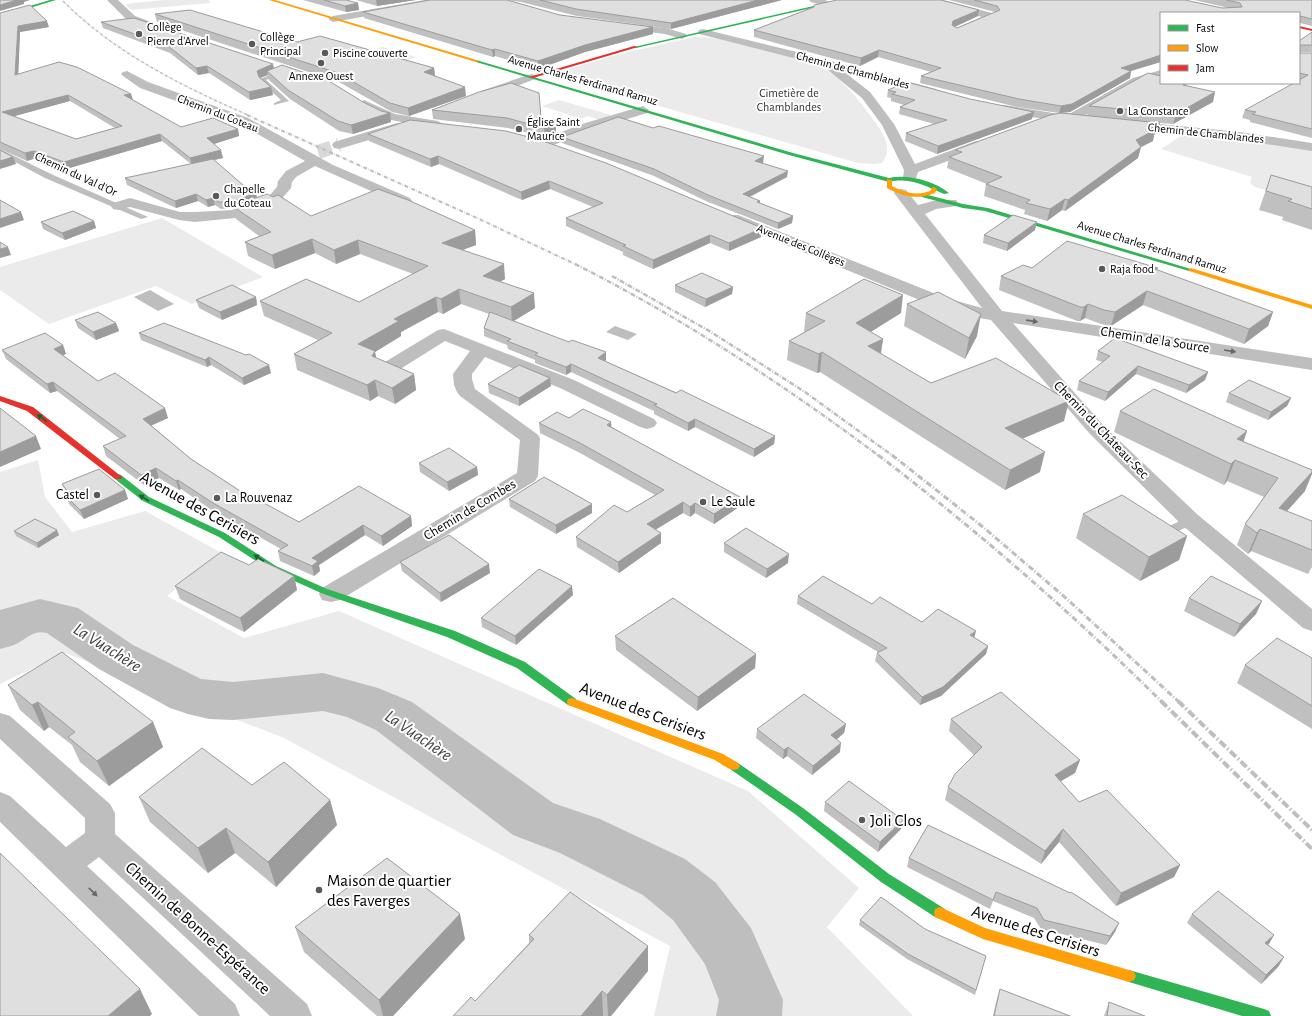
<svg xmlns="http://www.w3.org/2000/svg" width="1312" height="1016" viewBox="0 0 1312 1016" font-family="'Alegreya Sans',sans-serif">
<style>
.green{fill:#ebebeb}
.water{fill:#bebebe}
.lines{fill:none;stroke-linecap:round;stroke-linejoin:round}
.river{fill:#bebebe;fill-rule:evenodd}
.street-tunnel{stroke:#d9d9d9;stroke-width:14;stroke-dasharray:14 7;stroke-linecap:butt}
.lane{fill:#bebebe;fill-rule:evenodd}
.street{fill:#bebebe;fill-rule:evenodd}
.fast{fill:#30b455;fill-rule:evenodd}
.slow{fill:#ff9f0a;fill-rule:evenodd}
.jam{fill:#e5322d;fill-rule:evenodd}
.rail-far4{stroke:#bebebe;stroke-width:1.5;stroke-dasharray:3 1 0.5 1;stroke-linecap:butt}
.rail-far3{stroke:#bebebe;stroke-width:2;stroke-dasharray:4 1.5 0.5 1.5;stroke-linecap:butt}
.rail-far2{stroke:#bebebe;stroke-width:2.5;stroke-dasharray:5 1.5 1 1.5;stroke-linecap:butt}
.rail-far1{stroke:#bebebe;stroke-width:3;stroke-dasharray:6 2 1 2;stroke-linecap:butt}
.rail{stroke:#bebebe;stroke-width:4;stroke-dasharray:8 2.5 1.5 2.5;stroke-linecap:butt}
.wall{fill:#c0c0c0;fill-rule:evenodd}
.shaded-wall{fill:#9c9c9c}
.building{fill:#dfdfdf;stroke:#9c9c9c;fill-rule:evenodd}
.oneway{fill:#686868}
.oneway2{fill:#1a632f}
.poi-dot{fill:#595959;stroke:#fff;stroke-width:1.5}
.labels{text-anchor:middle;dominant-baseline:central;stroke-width:4;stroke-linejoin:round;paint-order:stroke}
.far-poi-label{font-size:12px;fill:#000;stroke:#fff;text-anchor:start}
.far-street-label{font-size:12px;fill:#000;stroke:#fff}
.far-park-label{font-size:12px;fill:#323232;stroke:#fff}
.street-label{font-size:14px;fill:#000;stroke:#fff}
.poi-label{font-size:14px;fill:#000;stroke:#fff;text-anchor:start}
.near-street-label{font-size:17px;fill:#000;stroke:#fff}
.near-poi-label{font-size:17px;fill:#000;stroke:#fff;text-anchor:start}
.near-water-label{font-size:18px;font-style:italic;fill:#434343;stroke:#fff}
</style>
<rect width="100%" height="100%" fill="#fff"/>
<path class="green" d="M 163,0 L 209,0 L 210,3 L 131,10 L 125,4 Z
M 694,37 C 714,36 735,43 754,48 C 780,55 810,58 832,74 C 849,86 863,106 875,122 C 884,135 893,148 882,163 L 872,164 L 858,163 L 561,78 L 557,75 L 559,72 L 620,54 Z
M 383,47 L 416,57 L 398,63 L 364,52 Z
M 559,100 L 611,115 L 600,120 L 588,116 L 581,119 L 542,106 Z
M 1187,132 L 1312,149 L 1312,204 L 1255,187 L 1250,183 L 1252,177 L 1161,149 Z
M 162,218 L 263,277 L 192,304 L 156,286 L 49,324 L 0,290 L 0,267 Z
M 38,460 L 45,497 L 72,532 L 145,511 L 220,552 L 167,596 L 244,638 L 339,611 L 748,791 L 859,888 L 827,927 L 913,1016 L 654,1016 L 670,946 L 284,738 L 65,653 L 0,684 L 0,472 Z"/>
<path class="water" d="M 150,290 L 174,304 L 158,311 L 134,297 Z
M 615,326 L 637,334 L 628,340 L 606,332 Z"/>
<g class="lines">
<path class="river" d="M 40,599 L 78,608 L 133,645 L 201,679 L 233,682 L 323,673 L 378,688 L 412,702 L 553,803 L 600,819 L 685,859 L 715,882 L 751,928 L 783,1000 L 782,1016 L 716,1016 L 719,1000 L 705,964 L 673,920 L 643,895 L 560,853 L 513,835 L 376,730 L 347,717 L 323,711 L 233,720 L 209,719 L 188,714 L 170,708 L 99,669 L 47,633 C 34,630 29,637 18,643 C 13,646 6,647 0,649 L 0,610 Z"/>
<path class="street-tunnel" d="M 318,152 L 339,145"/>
<path class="lane" d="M 280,71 L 285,72 L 266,80 L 289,101 L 274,105 L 274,103 L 281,100 L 262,83 L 260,79 Z
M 0,149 L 51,174 L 148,217 L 141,219 L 45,178 L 0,154 Z
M 1190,516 L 1196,520 L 1194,523 L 1167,537 L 1163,538 L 1157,534 L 1159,531 Z"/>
<path class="street" d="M 107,0 L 118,0 L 135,16 L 162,26 L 163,28 L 158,31 L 127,20 Z
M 425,0 L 447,0 L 442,3 L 333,22 L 328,19 L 333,16 Z
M 809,0 L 825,0 L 833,4 L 828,7 L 811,2 Z
M 927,0 L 943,0 L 996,14 L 997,16 L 967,30 L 963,29 L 962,27 L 963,25 L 982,17 L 929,2 Z
M 622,23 L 666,28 L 686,34 L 687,36 L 682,39 L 665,34 L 618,28 L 617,26 Z
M 703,29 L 801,53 L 936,89 L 938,92 L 932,96 L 843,71 L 870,92 L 894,124 L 915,164 L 976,141 L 986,141 L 988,144 L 986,147 L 918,172 L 915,181 L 905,181 L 903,178 L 904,170 L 882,125 L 862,98 L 829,71 L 827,69 L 829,67 L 699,34 L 698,32 L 699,30 Z
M 1161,70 L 1161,77 L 1141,82 L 1080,118 L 1081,120 L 1079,123 C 1072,124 1065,122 1058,124 L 1052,120 L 1004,113 L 998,109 L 1004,105 L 1065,115 L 1071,113 L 1133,78 Z
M 127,71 L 148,82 L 248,118 L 333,165 L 410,198 L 412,201 L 410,204 L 400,204 L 315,166 L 296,177 L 292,182 L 291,188 L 278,203 L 235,218 L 195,222 L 179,220 L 130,207 L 118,210 L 113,209 L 111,206 L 113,203 L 130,198 L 180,212 L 195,212 L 233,210 L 268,197 L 277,187 L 278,181 L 286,171 L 305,161 L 240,124 L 140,88 L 123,76 L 121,74 L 123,72 Z
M 531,74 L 535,75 L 537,77 L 535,79 L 489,97 L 485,98 L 479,94 L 481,91 Z
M 364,100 L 395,114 L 438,121 L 444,125 L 438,129 L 386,119 L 360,107 L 358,104 Z
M 643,106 L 649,110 L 647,113 L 592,130 L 551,146 L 541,146 L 539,143 L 541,140 L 582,124 Z
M 1129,121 L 1240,132 L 1312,143 L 1312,151 L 1240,140 L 1124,128 L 1123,125 L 1124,122 Z
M 397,123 L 402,124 L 403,127 L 402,130 L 339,149 L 334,148 L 332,145 L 334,142 Z
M 901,189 L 906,190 L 918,205 L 937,200 L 956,200 L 958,203 L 956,206 L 936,209 L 925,214 L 1002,311 L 1312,358 L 1312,370 L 1013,323 L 1104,426 L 1198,515 L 1312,609 L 1312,631 L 1303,628 L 1182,525 L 1090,434 L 991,320 L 961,315 L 934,306 L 728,221 L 725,218 L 728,215 L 738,215 L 946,298 L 982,308 L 894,193 L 896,190 Z
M 444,329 L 574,380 L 654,419 L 657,423 L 654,427 L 647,429 L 640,427 L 560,388 L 485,357 L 472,374 L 472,379 L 475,389 L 537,434 L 540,438 L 538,476 L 535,481 L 340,600 L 331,602 L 322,600 L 319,594 L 322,588 L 517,473 L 520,440 L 460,396 L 457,392 L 454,385 L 453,374 L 470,351 L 445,341 L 394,373 L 387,375 L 380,373 L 378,369 L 380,365 L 438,330 Z
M 0,713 L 10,716 L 110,804 L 115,813 L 115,834 L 307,1004 L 312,1016 L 270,1016 L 99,857 L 87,866 L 235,1004 L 240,1016 L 199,1016 L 0,822 L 0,792 L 10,796 L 66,847 L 85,833 L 85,818 L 0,739 Z"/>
<path class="fast" d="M 50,0 L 56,0 L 0,17 L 0,15 Z
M 840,0 L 847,0 L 636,48 L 634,47 Z
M 476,60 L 793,153 L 889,178 C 908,174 934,181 949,193 L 944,194 C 925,186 910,177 889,182 L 789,155 L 476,62 Z
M 924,194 L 963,204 L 988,208 L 1194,270 L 1193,271 L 1189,271 L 985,211 L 963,208 L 922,197 L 921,196 Z
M 118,474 L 121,475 L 149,497 L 225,533 L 276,566 L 327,589 L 455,631 L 525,662 L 576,699 L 577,702 L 576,705 L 572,706 L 568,705 L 517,668 L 447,637 L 321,593 L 270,570 L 219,537 L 143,501 L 115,479 L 114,477 Z
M 734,761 L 738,763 L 803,808 L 889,874 L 945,909 L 946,913 L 945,917 L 940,919 L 935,917 L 881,882 L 795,814 L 730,769 L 728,766 L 730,763 Z
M 1129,970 L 1264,1009 L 1269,1011 L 1271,1016 L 1242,1016 L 1129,982 L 1124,980 L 1122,976 L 1124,972 Z"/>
<path class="slow" d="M 269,0 L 275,0 L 480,61 L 476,62 Z
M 887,179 L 892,180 L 892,186 C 905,193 916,196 930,191 L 932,188 L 934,187 L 937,189 L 935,193 C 918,200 903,197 887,188 Z
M 1191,268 L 1312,305 L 1312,309 L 1189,271 L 1188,270 Z
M 572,698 L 723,754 L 738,763 L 740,766 L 738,769 C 730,772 722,764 715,760 L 568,705 L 567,702 L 568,699 Z
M 940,907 L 985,928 L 1129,970 L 1134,972 L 1136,976 L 1134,980 L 1129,982 L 983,939 L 935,917 L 934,913 L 935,909 Z"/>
<path class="jam" d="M 1299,26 L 1312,29 L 1312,31 L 1299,28 Z
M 634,46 L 638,47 L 533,78 L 529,77 Z
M 0,396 L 33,407 L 122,477 L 121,479 L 115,479 L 27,411 L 0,401 Z"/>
<path class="rail-far4" d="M 63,1 C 116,54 182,86 250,116"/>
<path class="rail-far3" d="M 247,115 L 477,218 L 577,265"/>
<path class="rail-far2" d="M 575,264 C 682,318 783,384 879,456
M 612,276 L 711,332 L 805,392 L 893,456"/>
<path class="rail-far1" d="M 878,455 C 978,531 1073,614 1162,702
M 892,455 L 983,527 L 1067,599 L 1179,702"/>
<path class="rail" d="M 1161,701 L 1312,849
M 1178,701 L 1312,830"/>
</g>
<path class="wall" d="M 303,0 L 346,0 L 358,3 L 359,10 L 346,12 Z
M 356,0 L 416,0 L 377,6 Z
M 507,0 L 782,0 L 671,29 L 577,16 L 521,2 Z
M 949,0 L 1185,0 L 1222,8 L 1229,8 L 1194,0 L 1312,0 L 1312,26 L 1300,23 L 1299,25 L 1299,13 L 1161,13 L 1131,71 L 1130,78 L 1070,112 L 1062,113 L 1087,115 L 1089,106 L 1187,83 L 1186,85 L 1213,102 L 1173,124 L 1160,123 L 1157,133 L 1154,135 L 1153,141 L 1141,147 L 1138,158 L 1065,211 L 1062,210 L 1047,221 L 1024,214 L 1025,210 L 984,196 L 986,184 L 987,184 L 947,168 L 949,157 L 954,155 L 955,150 L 1059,113 L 1017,107 L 920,83 L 921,76 L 931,72 L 878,57 L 860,66 L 754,37 L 754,30 L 814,7 L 814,5 L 979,10 L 978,16 L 955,27 L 957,28 L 995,12 Z
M 363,12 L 560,15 L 653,34 L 585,52 L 538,69 L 495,56 L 493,57 L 364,18 Z
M 0,13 L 49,27 L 20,32 L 18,74 L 131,94 L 133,100 L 181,127 L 238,129 L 239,136 L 213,144 L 223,158 L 214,160 L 243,185 L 256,193 L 257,197 L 273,197 L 311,216 L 475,230 L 476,245 L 462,250 L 505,279 L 500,282 L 535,308 L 514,321 L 606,360 L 605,361 L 775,436 L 774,444 L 754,457 L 695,427 L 688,431 L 654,414 L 654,411 L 571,372 L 566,375 L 535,363 L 535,360 L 508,349 L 507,345 L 484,336 L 484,328 L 489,314 L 461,304 L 443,314 L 438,312 L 401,332 L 401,336 L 375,352 L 376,358 L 414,374 L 416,390 L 395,404 L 378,396 L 370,401 L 297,370 L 294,354 L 318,340 L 264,316 L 260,301 L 359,302 L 413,274 L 360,254 L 336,264 L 315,253 L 275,269 L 248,256 L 245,242 L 259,236 L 236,219 L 233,208 L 221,209 L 215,205 L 208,207 L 198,201 L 176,208 L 127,185 L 125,178 L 191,164 L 162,141 L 66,169 L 36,158 L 27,161 L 0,149 ZM 70,101 L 115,128 L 76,139 L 14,116 Z
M 155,14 L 297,42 L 434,68 L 435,76 L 466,96 L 409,116 L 392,112 L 339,82 L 157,22 Z
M 101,22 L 274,68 L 391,122 L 353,134 L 339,131 L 290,99 L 269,80 L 268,75 L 261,78 L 271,87 L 273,95 L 250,100 L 209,73 L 198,75 L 170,53 L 103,28 Z
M 1312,32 L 1312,52 L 1300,52 L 1300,53 L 1312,53 L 1312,138 L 1250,122 L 1250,120 L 1242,118 L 1245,110 L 1299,83 L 1299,41 Z
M 888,90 L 1032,119 L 937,154 L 905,141 L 906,133 L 934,124 L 899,114 L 900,107 L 904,105 L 891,101 L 891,98 L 887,97 Z
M 432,110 L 541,118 L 556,133 L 545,137 L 508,128 L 433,119 Z
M 368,134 L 761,237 L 729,251 L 710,243 L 653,269 L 623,255 L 623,252 L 566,226 L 566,218 L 593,207 L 550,189 L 522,200 L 439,164 L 431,167 L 369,141 Z
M 562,137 L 763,163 L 762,163 L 787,177 L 750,197 L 760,201 L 760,203 L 793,216 L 792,223 L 778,229 L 708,202 L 654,176 L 562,143 Z
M 1271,175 L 1312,187 L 1312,230 L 1282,220 L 1283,217 L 1259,210 Z
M 94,221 L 96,228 L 65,240 L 43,229 L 41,222 Z
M 1035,230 L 1007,251 L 983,243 L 984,235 Z
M 1032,268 L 1158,268 L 1157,270 L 1273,312 L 1268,326 L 1244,344 L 1143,305 L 1111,326 L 1101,324 L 1085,318 L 1080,321 L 1077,321 L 999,290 L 1001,276 Z
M 675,285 L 733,287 L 732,294 L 705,307 L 675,292 Z
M 256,297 L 257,305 L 222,320 L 199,308 L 196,300 Z
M 907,304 L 977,336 L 965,359 L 904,326 Z
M 806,313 L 901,313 L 871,332 L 883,339 L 881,354 L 931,383 L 1064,421 L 1022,439 L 1040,472 L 1005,490 L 820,372 L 817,373 L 787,360 L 789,341 L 805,332 L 804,331 Z
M 75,320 L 116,323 L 119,331 L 96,340 L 78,328 Z
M 139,333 L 271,373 L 244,385 L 211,365 L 207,367 L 141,340 Z
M 63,345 L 66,354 L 63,355 L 98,381 L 168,418 L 151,425 L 191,459 L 251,498 L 299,522 L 411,516 L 412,526 L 383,546 L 365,535 L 319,565 L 320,571 L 314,576 L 280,561 L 278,551 L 281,549 L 216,513 L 181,489 L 179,490 L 159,478 L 144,485 L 106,456 L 103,446 L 120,439 L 57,391 L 50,393 L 6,359 L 2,350 Z
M 1098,351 L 1208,372 L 1205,380 L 1186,393 L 1136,374 L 1105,401 L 1077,390 L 1079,381 L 1103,362 L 1096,360 Z
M 488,384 L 551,386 L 519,406 L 489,393 Z
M 1229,393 L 1291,398 L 1287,406 L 1268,420 L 1226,402 Z
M 1120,411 L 1247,431 L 1243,442 L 1305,491 L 1287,511 L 1312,521 L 1312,567 L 1308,574 L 1251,551 L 1248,554 L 1237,545 L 1245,524 L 1264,497 L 1227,481 L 1224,485 L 1114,432 Z
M 569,418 L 612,427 L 739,507 L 714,524 L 695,513 L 690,517 L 683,513 L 656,529 L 661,543 L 619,573 L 577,547 L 576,537 L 627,512 L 655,495 L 580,453 L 540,433 L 539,423 Z
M 419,463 L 477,467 L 478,475 L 449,491 L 420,472 Z
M 62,484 L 125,490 L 128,499 L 84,519 L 69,504 L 66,496 L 66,494 Z
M 509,499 L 592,504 L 592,513 L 556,534 L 510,507 Z
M 1083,514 L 1187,536 L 1179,560 L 1140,581 L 1076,538 Z
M 14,531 L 59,535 L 38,548 L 16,536 Z
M 724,543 L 788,563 L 766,578 L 724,552 Z
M 400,562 L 490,573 L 441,602 L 402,571 Z
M 249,565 L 294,576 L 297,590 L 244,632 L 180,599 L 175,586 Z
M 573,595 L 516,645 L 482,627 L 481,618 Z
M 798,596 L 872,604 L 922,622 L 974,638 L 988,646 L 986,654 L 941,696 L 920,705 L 875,661 L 877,653 L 878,652 L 797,604 Z
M 1189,598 L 1262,601 L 1256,614 L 1234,637 L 1184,611 Z
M 615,636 L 756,654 L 755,668 L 697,711 L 616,650 Z
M 1312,658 L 1312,729 L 1237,683 L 1245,665 Z
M 8,685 L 153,722 L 163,747 L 109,786 L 80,762 L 72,745 L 49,727 L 44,731 L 20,710 Z
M 951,719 L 1080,760 L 1075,773 L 1060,781 L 1079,802 L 1180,865 L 1174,877 L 1116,906 L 1059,842 L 1041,864 L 945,800 L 948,787 L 974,755 L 949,731 Z
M 846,724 L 844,733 L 837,739 L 840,752 L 812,775 L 787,756 L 783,759 L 756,738 L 757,729 Z
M 252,785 L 330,800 L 337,825 L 276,887 L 235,853 L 208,873 L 150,822 L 139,797 Z
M 825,802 L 901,829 L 878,852 L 824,811 Z
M 909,858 L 1115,932 L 1106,945 L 1041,929 L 1034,918 L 993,901 L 990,909 L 907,867 Z
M 1192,914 L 1274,935 L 1268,945 L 1284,957 L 1278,967 L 1261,984 L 1187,923 Z
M 860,920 L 925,929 L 986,956 L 975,995 L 907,959 L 859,925 Z
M 295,927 L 465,939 L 393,1016 L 377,1016 L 304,952 Z
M 529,935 L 648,971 L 611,1016 L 453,1016 L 475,1001 L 529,943 Z
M 1000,989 L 1070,1016 L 993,1016 L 996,1002 Z
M 1109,1002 L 1145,1016 L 1104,1016 Z"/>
<path class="shaded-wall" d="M 17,0 L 30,0 L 24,2 L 24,4 L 0,11 L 0,5 Z
M 376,0 L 416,0 L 377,6 Z
M 758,0 L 782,0 L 671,29 L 671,23 Z
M 358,3 L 359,10 L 346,12 L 345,6 Z
M 979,10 L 978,16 L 952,28 L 952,25 L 953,21 Z
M 47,21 L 49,27 L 20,32 L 18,81 L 15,75 L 18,26 Z
M 653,27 L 653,34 L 585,52 L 538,69 L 538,61 L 585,45 Z
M 495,49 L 495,56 L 493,57 L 492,50 Z
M 879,50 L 878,57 L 860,66 L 861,58 Z
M 1161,55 L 1161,62 L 1131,71 L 1130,78 L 1070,112 L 1059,113 L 1061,106 L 1121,68 Z
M 273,64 L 275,72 L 267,71 L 268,75 L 259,78 L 257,71 Z
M 207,66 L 209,73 L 198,75 L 196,68 Z
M 434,68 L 435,77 L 424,72 Z
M 271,87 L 273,95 L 250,100 L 249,92 Z
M 465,87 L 466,96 L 409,116 L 408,108 Z
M 1215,92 L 1213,102 L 1173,124 L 1176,114 Z
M 131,94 L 133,100 L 124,95 Z
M 68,95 L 70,101 L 4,119 L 2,112 Z
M 1034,112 L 1032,119 L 937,154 L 938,146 Z
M 390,113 L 391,122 L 353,134 L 351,125 Z
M 556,123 L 556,133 L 545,137 L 544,128 Z
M 1160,123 L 1157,133 L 1154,135 L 1153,141 L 1133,151 L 1136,140 L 1149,129 Z
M 238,129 L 239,136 L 208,146 L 207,138 Z
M 160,134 L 162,141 L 66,169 L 64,162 Z
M 1141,147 L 1138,158 L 1065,211 L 1068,200 Z
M 221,150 L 223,158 L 192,165 L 190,158 Z
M 34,151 L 36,158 L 27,161 L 25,153 Z
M 438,156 L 439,164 L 431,167 L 430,159 Z
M 764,156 L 763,163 L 754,167 L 755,161 Z
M 13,157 L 16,164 L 0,169 L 0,161 Z
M 788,171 L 787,177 L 743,200 L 743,194 Z
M 549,181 L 550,189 L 522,200 L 521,192 Z
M 256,193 L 257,199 L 232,206 L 233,209 L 231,202 Z
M 196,194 L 198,201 L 176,208 L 175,201 Z
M 213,198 L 215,205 L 208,207 L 206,200 Z
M 1065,199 L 1062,210 L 1047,221 L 1050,209 Z
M 21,212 L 24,220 L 0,228 L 0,219 Z
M 793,216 L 792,223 L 778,229 L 778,223 Z
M 94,221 L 96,228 L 65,240 L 62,233 Z
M 1037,222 L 1035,230 L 1007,251 L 1008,243 Z
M 762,228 L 761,237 L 729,251 L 729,243 Z
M 475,230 L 476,245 L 444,257 L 442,243 Z
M 710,235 L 710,243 L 653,269 L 653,260 Z
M 312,239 L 315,253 L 275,269 L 272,255 Z
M 358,240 L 360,254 L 336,264 L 334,250 Z
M 8,247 L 11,255 L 0,258 L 0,249 Z
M 504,264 L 505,279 L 484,291 L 483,276 Z
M 733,287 L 732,294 L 705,307 L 706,299 Z
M 459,289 L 461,304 L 443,314 L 441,299 Z
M 1147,291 L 1143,305 L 1111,326 L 1115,312 Z
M 534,293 L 535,308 L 512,322 L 511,307 Z
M 903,295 L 901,313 L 854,342 L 856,323 Z
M 256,297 L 257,305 L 222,320 L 220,312 Z
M 436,297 L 438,312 L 401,332 L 401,336 L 375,352 L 378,366 L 358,344 L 394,319 Z
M 1088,304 L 1085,318 L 1080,321 L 1084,307 Z
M 1273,312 L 1268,326 L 1244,344 L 1249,329 Z
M 981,314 L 977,336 L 965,359 L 969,338 Z
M 116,323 L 119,331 L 96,340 L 93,332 Z
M 883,339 L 880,358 L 868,346 Z
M 63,345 L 66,354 L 58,357 L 54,349 Z
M 606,352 L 606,360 L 598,366 L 598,358 Z
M 822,352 L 820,372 L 817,373 L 819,354 Z
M 209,357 L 211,365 L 207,367 L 205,360 Z
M 571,364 L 571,372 L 566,375 L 566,367 Z
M 269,365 L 271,373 L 244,385 L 242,378 Z
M 1138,366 L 1136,374 L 1105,401 L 1108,392 Z
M 1208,372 L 1205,380 L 1186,393 L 1189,385 Z
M 414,374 L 416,390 L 395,404 L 392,388 Z
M 550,378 L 551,386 L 519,406 L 519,398 Z
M 375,380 L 378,396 L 370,401 L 367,385 Z
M 53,382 L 57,391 L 50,393 L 47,384 Z
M 1291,398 L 1287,406 L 1268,420 L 1271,412 Z
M 1069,401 L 1064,421 L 1000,448 L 1005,428 Z
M 165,408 L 168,418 L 146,428 L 143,419 Z
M 695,419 L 695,427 L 688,431 L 688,423 Z
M 611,422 L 612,432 L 607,425 Z
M 1247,431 L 1240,452 L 1237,439 Z
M 36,436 L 41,449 L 0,467 L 0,452 Z
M 775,436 L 774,444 L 754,457 L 754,449 Z
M 1045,452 L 1040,472 L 1005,490 L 1010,470 Z
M 1235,460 L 1227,481 L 1224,485 L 1231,464 Z
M 477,467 L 478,475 L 449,491 L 447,482 Z
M 156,468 L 159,478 L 144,485 L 141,475 Z
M 1312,472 L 1312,474 L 1305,491 L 1270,530 L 1279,508 Z
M 178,480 L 181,489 L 179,490 L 176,481 Z
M 125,490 L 128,499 L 84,519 L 80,510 Z
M 740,497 L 739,507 L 714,524 L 714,514 Z
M 683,502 L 683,513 L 647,535 L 647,524 Z
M 695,503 L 695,513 L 690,517 L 690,507 Z
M 592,504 L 592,513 L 556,534 L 556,525 Z
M 411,516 L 412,526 L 383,546 L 381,536 Z
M 363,525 L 365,535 L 319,565 L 320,571 L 314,576 L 312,566 L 312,558 Z
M 1260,529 L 1251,551 L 1248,554 L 1257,533 Z
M 57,530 L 59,535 L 38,548 L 37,543 Z
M 661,533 L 661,543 L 619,573 L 618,562 Z
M 1187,536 L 1179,560 L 1140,581 L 1149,557 Z
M 789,554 L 788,563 L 766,578 L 767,569 Z
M 489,564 L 490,573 L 441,602 L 440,593 Z
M 294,576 L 297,590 L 244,632 L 240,618 Z
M 572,586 L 573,595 L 516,645 L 515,636 Z
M 1262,601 L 1256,614 L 1234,637 L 1240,624 Z
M 976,631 L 974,639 L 970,635 Z
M 988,646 L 986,654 L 941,696 L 920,705 L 922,697 Z
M 756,654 L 755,668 L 697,711 L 698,697 Z
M 38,702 L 49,727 L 44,731 L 32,705 Z
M 153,722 L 163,747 L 109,786 L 97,761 Z
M 846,724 L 844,733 L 830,745 L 831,735 Z
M 841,743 L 840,752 L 812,775 L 813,766 Z
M 788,747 L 787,756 L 783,759 L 784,750 Z
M 1080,760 L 1075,773 L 1051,787 L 1055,775 Z
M 330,800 L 337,825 L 276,887 L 268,862 Z
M 903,820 L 901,829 L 878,852 L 880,842 Z
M 226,828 L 235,853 L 208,873 L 198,848 Z
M 1063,829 L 1059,842 L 1041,864 L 1045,851 Z
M 1180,865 L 1174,877 L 1116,906 L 1121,893 Z
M 460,914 L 465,939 L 393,1016 L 383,1016 L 379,1000 Z
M 1119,923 L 1115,932 L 1106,945 L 1110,936 Z
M 1274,935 L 1269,944 L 1260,952 L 1265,943 Z
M 648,946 L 648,971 L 611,1016 L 608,1016 L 607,995 Z
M 1284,957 L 1278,967 L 1261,984 L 1266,975 Z
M 140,989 L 152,1014 L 150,1016 L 108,1016 Z
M 602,991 L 603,1016 L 581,1016 Z"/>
<path class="building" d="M 0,0 L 17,0 L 0,5 Z
M 324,0 L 346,0 L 358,3 L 345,6 Z
M 430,0 L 507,0 L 560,15 L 653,27 L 585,45 L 538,61 L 495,49 L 492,50 L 363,12 Z
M 540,0 L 758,0 L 671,23 L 576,9 Z
M 837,0 L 941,0 L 979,10 L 953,21 L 952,25 L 957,28 L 1000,10 L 997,6 L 974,0 L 1185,0 L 1222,8 L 1242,7 L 1240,3 L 1226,0 L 1312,0 L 1312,19 L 1300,16 L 1300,23 L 1299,23 L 1299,13 L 1161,13 L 1161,55 L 1121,68 L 1131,71 L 1072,104 L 1061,106 L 1019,99 L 921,76 L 941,68 L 879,50 L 861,58 L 754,30 L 814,7 L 814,5 Z
M 30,5 L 47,21 L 18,26 L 15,75 L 59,62 L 77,67 L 131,94 L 124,95 L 181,127 L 213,118 L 238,129 L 207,138 L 221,150 L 190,158 L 160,134 L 64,162 L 34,151 L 25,153 L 0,142 L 0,13 ZM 68,95 L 122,126 L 76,139 L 2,112 Z
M 190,10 L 297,42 L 320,36 L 434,68 L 424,72 L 465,87 L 408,108 L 390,103 L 338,73 L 155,14 Z
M 134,18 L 273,64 L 257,71 L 259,77 L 271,87 L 249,92 L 207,66 L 196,68 L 168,46 L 101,22 Z
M 1312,32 L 1312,45 L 1300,45 L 1300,53 L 1312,53 L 1312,129 L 1252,114 L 1256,112 L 1245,110 L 1294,83 L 1299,83 L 1299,80 L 1308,75 L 1299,73 L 1299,41 Z
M 282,65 L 329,81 L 363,102 L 381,111 L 390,113 L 351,125 L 338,121 L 288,90 L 267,71 Z
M 1148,73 L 1161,76 L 1161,83 L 1187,83 L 1183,85 L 1215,92 L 1176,114 L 1089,106 Z
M 907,82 L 970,99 L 1034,112 L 938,146 L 906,133 L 947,120 L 900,107 L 915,100 L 892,94 L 896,92 L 888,90 Z
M 511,83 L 539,93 L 541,118 L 556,123 L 544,128 L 507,118 L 432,110 L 479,92 Z
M 1061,113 L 1160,123 L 1149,129 L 1155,130 L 1136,140 L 1141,147 L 1068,200 L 1065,199 L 1050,209 L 1026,203 L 1030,200 L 986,184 L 1002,177 L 949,157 L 962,152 L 955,150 L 1050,115 Z
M 618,117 L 653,128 L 659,126 L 764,156 L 755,161 L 788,171 L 743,194 L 760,201 L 757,202 L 793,216 L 778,223 L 708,195 L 654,169 L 562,137 Z
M 410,120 L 506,131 L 540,140 L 606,163 L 762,228 L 729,243 L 710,235 L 653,260 L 623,246 L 626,245 L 566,218 L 603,203 L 549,181 L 521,192 L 438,156 L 430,159 L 368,134 Z
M 0,150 L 13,157 L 0,161 Z
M 213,159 L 243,185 L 256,193 L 231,202 L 219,202 L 213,198 L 206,200 L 196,194 L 175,201 L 125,178 Z
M 1271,175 L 1312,187 L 1312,209 L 1288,201 L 1292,199 L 1266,191 Z
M 378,189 L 408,200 L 475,230 L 442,243 L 504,264 L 483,276 L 534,293 L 511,307 L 459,289 L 441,299 L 436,297 L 394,319 L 399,321 L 358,344 L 375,351 L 372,356 L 414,374 L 392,388 L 375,380 L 367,385 L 294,354 L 332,333 L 260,301 L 306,279 L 359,302 L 428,266 L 358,240 L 334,250 L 312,239 L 272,255 L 245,242 L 271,232 L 232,206 L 267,194 L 273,197 L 278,195 L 311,216 Z
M 0,200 L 21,212 L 0,219 Z
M 73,211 L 94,221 L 62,233 L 41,222 Z
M 1013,215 L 1037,222 L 1008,243 L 984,235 Z
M 1067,241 L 1158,268 L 1155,269 L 1273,312 L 1249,329 L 1147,291 L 1115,312 L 1104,310 L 1088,304 L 1084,307 L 1080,307 L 1001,276 L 1023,265 L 1032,268 Z
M 0,242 L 8,247 L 0,249 Z
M 702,273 L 733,287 L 706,299 L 675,285 Z
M 864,279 L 903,295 L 856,323 L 883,339 L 868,346 L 931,383 L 996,358 L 1069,401 L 1005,428 L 1045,452 L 1010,470 L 822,352 L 819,354 L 789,341 L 825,321 L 806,313 Z
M 232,285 L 256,297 L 220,312 L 196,300 Z
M 938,292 L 981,314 L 969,338 L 907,304 Z
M 98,312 L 116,323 L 93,332 L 75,320 Z
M 490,312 L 569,342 L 572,340 L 606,352 L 598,358 L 676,393 L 681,390 L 775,436 L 754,449 L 695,419 L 688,423 L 654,405 L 657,404 L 571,364 L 566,367 L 535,355 L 538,353 L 507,341 L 511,339 L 484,328 Z
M 164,323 L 246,355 L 249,354 L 269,365 L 242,378 L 209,357 L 205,360 L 139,333 Z
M 45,333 L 63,345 L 54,349 L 98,381 L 115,373 L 165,408 L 143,419 L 191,459 L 251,498 L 253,497 L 299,522 L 359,486 L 411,516 L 381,536 L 363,525 L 312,558 L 318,561 L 312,566 L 278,551 L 288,545 L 213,503 L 178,480 L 176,481 L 156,468 L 141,475 L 103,446 L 126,436 L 53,382 L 47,384 L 2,350 Z
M 1115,338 L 1208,372 L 1189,385 L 1138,366 L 1108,392 L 1079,381 L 1110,356 L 1098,351 Z
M 519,365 L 550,378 L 519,398 L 488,384 Z
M 1249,380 L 1291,398 L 1271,412 L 1229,393 Z
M 1154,389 L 1247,431 L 1237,439 L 1312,470 L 1312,472 L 1279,508 L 1312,521 L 1312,550 L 1260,529 L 1257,533 L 1245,524 L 1278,478 L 1235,460 L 1231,464 L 1120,411 Z
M 0,408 L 36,436 L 0,452 Z
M 583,409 L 611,422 L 607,425 L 740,497 L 714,514 L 695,503 L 690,507 L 683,502 L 647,524 L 661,533 L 618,562 L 576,537 L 614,505 L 627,512 L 664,490 L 580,443 L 539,423 L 557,412 L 569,418 Z
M 449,448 L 477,467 L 447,482 L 419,463 Z
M 99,469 L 125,490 L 80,510 L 66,496 L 68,492 L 62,484 Z
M 544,477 L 592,504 L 556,525 L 509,499 Z
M 1122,495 L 1187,536 L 1149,557 L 1083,514 Z
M 35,519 L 57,530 L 37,543 L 14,531 Z
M 746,528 L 789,554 L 767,569 L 724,543 Z
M 449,535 L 489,564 L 440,593 L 400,562 Z
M 221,552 L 249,565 L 258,559 L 294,576 L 240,618 L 175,586 Z
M 539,569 L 572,586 L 515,636 L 481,618 Z
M 823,576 L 872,604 L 880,597 L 922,622 L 938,609 L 976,631 L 970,635 L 988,646 L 943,687 L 922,697 L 877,653 L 887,648 L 798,596 Z
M 1211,576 L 1262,601 L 1240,624 L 1189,598 Z
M 673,598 L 756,654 L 698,697 L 615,636 Z
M 1277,638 L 1312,658 L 1312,706 L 1245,665 Z
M 62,652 L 153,722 L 97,761 L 68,737 L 75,732 L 38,702 L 32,705 L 8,685 Z
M 1001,692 L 1080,760 L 1055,775 L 1079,802 L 1107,790 L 1180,865 L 1121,893 L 1063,829 L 1045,851 L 948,787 L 955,774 L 982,747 L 951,719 Z
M 804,694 L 846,724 L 831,735 L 841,743 L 813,766 L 788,747 L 784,750 L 757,729 Z
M 202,748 L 252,785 L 284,762 L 330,800 L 268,862 L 226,828 L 198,848 L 139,797 Z
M 849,781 L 903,820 L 880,842 L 825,802 Z
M 928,825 L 1070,893 L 1071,892 L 1119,923 L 1110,936 L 1044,920 L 1037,908 L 996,892 L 993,900 L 909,858 Z
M 0,853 L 140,989 L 108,1016 L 0,1016 Z
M 387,858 L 460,914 L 379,1000 L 295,927 Z
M 1218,891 L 1274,935 L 1265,943 L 1284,957 L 1266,975 L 1192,914 Z
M 570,892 L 648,946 L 607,995 L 602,991 L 581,1016 L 453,1016 L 471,997 L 475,1001 L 534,939 L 529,935 Z
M 881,897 L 925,929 L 986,956 L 976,990 L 908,954 L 860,920 Z
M 1000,989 L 1070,1016 L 994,1016 Z
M 1109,1002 L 1145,1016 L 1107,1016 Z"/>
<defs><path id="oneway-solid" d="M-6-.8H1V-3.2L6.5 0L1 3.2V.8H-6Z"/></defs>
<g class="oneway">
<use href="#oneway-solid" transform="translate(1032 321) rotate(8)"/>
<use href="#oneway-solid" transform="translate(1230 351) rotate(9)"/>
<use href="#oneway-solid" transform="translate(93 892) rotate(44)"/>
</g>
<g class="oneway2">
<use href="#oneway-solid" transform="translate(42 418) rotate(-144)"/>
<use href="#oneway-solid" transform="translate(144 498) rotate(-148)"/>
<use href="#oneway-solid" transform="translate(259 558) rotate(-147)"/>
</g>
<g class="poi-dot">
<circle cx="139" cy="34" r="4"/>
<circle cx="252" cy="44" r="4"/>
<circle cx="325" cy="53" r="4"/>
<circle cx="321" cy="63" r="4"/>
<circle cx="1120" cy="111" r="4"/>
<circle cx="519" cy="129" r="4"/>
<circle cx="216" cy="196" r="4"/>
<circle cx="1102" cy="269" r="4"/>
<circle cx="97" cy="495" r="4"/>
<circle cx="217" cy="498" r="4"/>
<circle cx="703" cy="502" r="4"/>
<circle cx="862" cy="820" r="4"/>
<circle cx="319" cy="890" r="4"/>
</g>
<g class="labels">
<g class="far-poi-label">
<text x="147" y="27">Collège<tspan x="147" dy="14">Pierre d'Arvel</tspan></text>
<text x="260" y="37">Collège<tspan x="260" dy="14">Principal</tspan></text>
<text x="333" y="53">Piscine couverte</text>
<text x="321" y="76" text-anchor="middle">Annexe Ouest</text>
<text x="1128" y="111">La Constance</text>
<text x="527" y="122">Église Saint<tspan x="527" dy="14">Maurice</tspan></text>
<text x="224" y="189">Chapelle<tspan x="224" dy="14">du Coteau</tspan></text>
<text x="1110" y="269">Raja food</text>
</g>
<g class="far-street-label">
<text transform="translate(853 70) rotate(15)">Chemin de Chamblandes</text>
<text transform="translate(583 80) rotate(16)">Avenue Charles Ferdinand Ramuz</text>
<text transform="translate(218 113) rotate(21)">Chemin du Coteau</text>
<text transform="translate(1206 133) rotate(6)">Chemin de Chamblandes</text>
<text transform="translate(76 174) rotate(25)">Chemin du Val d'Or</text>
<text transform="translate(801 245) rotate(22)">Avenue des Collèges</text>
<text transform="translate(1152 247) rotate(17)">Avenue Charles Ferdinand Ramuz</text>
</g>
<g class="far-park-label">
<text x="789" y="93">Cimetière de<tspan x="789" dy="14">Chamblandes</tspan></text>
</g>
<g class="street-label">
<text transform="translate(1155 340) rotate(9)">Chemin de la Source</text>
<text transform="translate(1101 430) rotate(46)">Chemin du Château-Sec</text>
<text transform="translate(470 510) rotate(-31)">Chemin de Combes</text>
</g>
<g class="poi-label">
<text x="89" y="495" text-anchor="end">Castel</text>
<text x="225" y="498">La Rouvenaz</text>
<text x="711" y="502">Le Saule</text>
</g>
<g class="near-street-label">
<text transform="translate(200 508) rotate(29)">Avenue des Cerisiers</text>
<text transform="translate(643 711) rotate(21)">Avenue des Cerisiers</text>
<text transform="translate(198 928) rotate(42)">Chemin de Bonne-Espérance</text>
<text transform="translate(1036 931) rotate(18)">Avenue des Cerisiers</text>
</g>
<g class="near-poi-label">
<text x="870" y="820">Joli Clos</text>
<text x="327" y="880">Maison de quartier<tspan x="327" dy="20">des Faverges</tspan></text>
</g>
<g class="near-water-label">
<text transform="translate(107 648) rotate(32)">La Vuachère</text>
<text transform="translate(418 736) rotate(34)">La Vuachère</text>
</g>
</g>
<rect x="1160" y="12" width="140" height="72" fill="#ffffff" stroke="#999999"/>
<rect x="1168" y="25" width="20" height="6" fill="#30b455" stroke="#999999"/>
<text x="1196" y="32" font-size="12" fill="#000000">Fast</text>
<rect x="1168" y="45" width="20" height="6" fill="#ff9f0a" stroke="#999999"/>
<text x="1196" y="52" font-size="12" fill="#000000">Slow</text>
<rect x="1168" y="65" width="20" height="6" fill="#e5322d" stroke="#999999"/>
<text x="1196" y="72" font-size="12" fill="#000000">Jam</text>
</svg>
